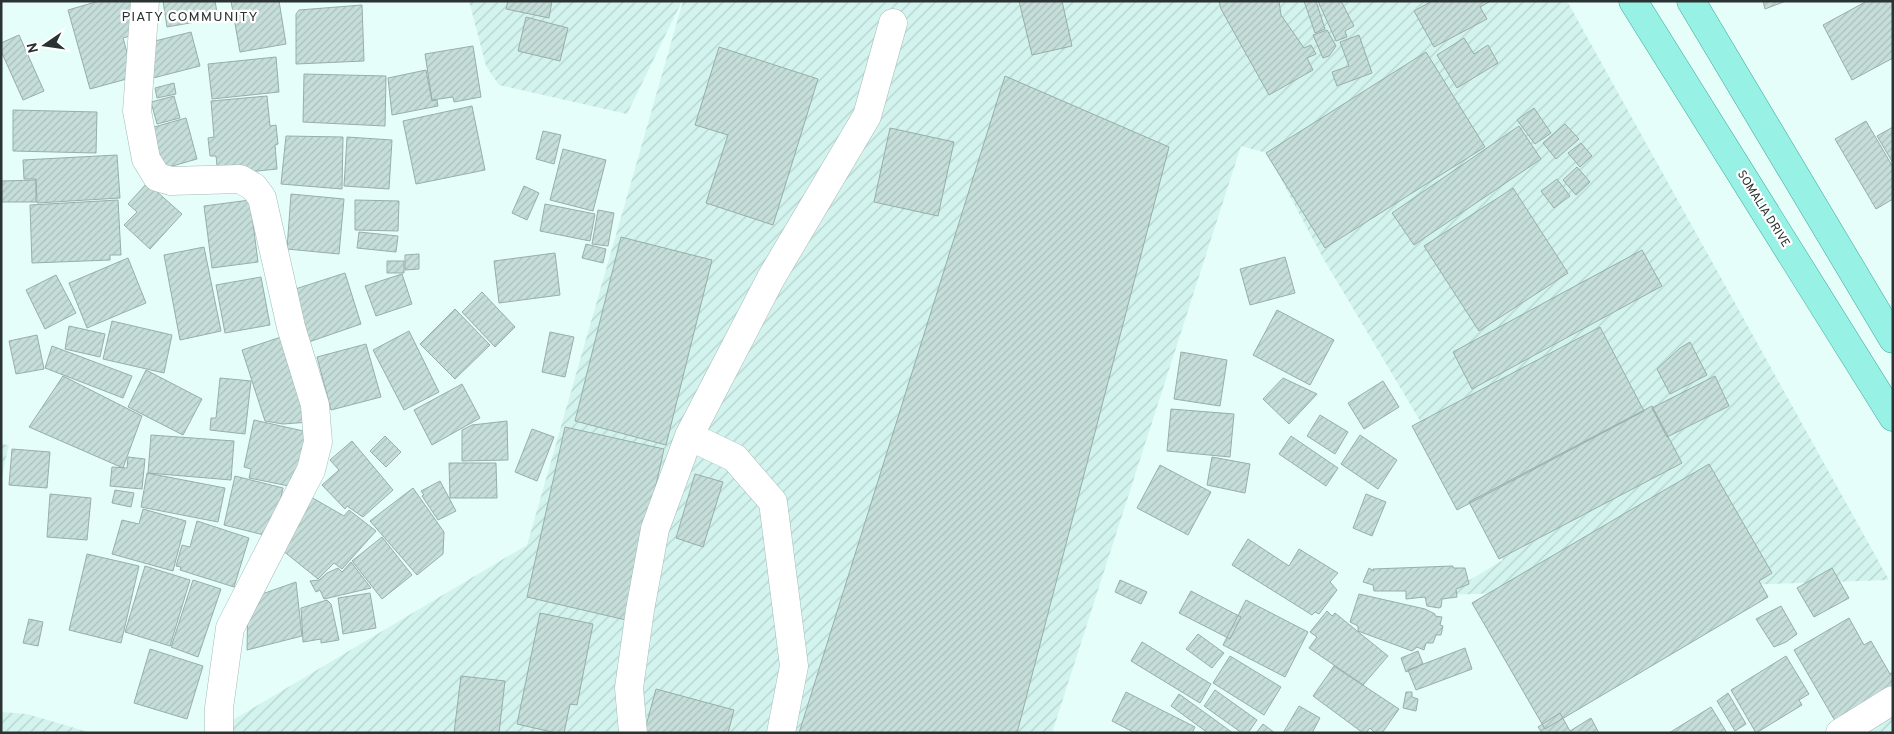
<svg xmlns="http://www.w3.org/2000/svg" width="1894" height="734" viewBox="0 0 1894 734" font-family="Overpass,sans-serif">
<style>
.industrial{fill:url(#industrial-furrows)}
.building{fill:url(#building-hatch);stroke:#97aea9}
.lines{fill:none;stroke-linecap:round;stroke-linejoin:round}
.minor-casing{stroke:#a4bbb6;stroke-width:29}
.major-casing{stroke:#43a89a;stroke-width:29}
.minor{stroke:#fff;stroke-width:28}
.major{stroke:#97f1e5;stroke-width:28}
.labels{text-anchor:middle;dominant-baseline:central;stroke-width:4.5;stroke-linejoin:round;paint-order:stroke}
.street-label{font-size:12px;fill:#2a3331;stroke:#fff}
.neighbourhood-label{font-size:14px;letter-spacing:1px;fill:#2a3331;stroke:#fff}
</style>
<defs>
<pattern id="industrial-furrows" width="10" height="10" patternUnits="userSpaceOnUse" patternTransform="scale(1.25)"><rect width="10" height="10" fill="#d3f4ee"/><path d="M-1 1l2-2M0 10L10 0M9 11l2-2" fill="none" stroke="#b5d2cd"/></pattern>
<pattern id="building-hatch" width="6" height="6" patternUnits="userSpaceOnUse" patternTransform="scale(1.25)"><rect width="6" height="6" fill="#c6ded9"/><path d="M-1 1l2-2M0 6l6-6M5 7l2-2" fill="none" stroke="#aabfbb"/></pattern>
</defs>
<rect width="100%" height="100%" fill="#e6fef9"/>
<path class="industrial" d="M 469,1 L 682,1 L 627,114 L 499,85 L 486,66 Z
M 683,1 L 1567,1 L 1889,580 L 1445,595 L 1503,560 L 1323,258 L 1267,153 L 1241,146 L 1052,733 L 211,733 L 527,545 Z
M 1,444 L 9,445 L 1,479 Z
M 1893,703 L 1893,733 L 1845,733 Z
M 1,712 L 27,714 L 92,733 L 1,733 Z"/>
<path class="building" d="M 99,1 L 132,1 L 141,33 L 123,38 L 134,77 L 90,89 L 68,10 Z
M 163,1 L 215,1 L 218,18 L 167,27 Z
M 231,1 L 279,1 L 286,44 L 240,52 Z
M 508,1 L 552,1 L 549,18 L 506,9 Z
M 1019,1 L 1062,1 L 1072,46 L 1032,55 Z
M 1219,1 L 1279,1 L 1281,15 L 1304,48 L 1311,45 L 1316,54 L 1307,58 L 1313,70 L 1269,95 L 1221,9 Z
M 1304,1 L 1316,1 L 1325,29 L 1315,33 Z
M 1318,1 L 1341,1 L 1354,26 L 1345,31 L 1347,37 L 1336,41 Z
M 1432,1 L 1491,1 L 1480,7 L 1487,19 L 1434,47 L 1414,11 Z
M 1763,1 L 1786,1 L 1765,9 Z
M 1867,1 L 1893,1 L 1893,58 L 1852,80 L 1823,25 Z
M 362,5 L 364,61 L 296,64 L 296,14 L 299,10 Z
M 526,17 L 568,28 L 560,61 L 518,51 Z
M 1327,30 L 1336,46 L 1329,56 L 1323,58 L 1313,35 Z
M 191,32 L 200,66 L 153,78 L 147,43 Z
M 19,35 L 44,91 L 23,100 L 1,51 L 1,43 Z
M 1359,35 L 1372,73 L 1337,86 L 1332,72 L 1349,66 L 1340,42 Z
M 1464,38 L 1474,54 L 1488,45 L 1498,63 L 1457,88 L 1437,55 Z
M 473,46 L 481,97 L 454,102 L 453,97 L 432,100 L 425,54 Z
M 719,47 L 818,79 L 773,225 L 706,203 L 728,135 L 695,125 Z
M 1426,52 L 1485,147 L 1325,248 L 1266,153 Z
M 276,57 L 279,92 L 212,99 L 208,64 Z
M 426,70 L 432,101 L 437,100 L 438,106 L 392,115 L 388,78 Z
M 304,74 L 386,76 L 385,126 L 303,122 Z
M 1005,76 L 1169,147 L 1017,733 L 799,733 Z
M 174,83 L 176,94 L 157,98 L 155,88 Z
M 174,96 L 180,118 L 157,124 L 151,102 Z
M 267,96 L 270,126 L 276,125 L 278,144 L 275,145 L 277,169 L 218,175 L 216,156 L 210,156 L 208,138 L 214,137 L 211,101 Z
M 472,106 L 485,170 L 416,184 L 403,121 Z
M 1534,108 L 1551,133 L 1535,144 L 1517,120 Z
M 13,110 L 97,112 L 96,153 L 13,151 Z
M 186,118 L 197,159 L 162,169 L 147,129 Z
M 1866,121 L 1893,167 L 1893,199 L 1876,209 L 1835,139 Z
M 1565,124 L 1579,139 L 1556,159 L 1543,143 Z
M 1519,126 L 1541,159 L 1414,245 L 1392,213 Z
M 1893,127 L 1893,163 L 1877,136 Z
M 890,128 L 954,142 L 938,216 L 874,202 Z
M 543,131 L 561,135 L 554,164 L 536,159 Z
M 286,136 L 343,137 L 342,189 L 281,184 Z
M 347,137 L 392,140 L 389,189 L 344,186 Z
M 1581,143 L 1592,156 L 1580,167 L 1568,153 Z
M 563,149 L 606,160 L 593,211 L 550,200 Z
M 117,155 L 120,198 L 37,203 L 36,179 L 24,179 L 23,160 Z
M 1577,167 L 1590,182 L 1576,195 L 1563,180 Z
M 1557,179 L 1570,196 L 1554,208 L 1541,191 Z
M 36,180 L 36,202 L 1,202 L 1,181 Z
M 147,183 L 182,214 L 150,249 L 124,225 L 137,212 L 128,204 Z
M 524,186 L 539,193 L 527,220 L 512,213 Z
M 1513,188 L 1568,273 L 1479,331 L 1424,246 Z
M 291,194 L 344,199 L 339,254 L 287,249 Z
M 118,200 L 121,255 L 110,255 L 110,260 L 32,263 L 30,205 Z
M 250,200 L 258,262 L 212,268 L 204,206 Z
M 355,200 L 399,201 L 398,231 L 355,230 Z
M 545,204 L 595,214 L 590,241 L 540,231 Z
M 598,210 L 614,213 L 608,246 L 592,244 Z
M 359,232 L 398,236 L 396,252 L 357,248 Z
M 621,237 L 712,260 L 666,445 L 575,421 Z
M 586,244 L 606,249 L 603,263 L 582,258 Z
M 204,247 L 221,331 L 180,340 L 164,255 Z
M 1642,250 L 1662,286 L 1472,389 L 1453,352 Z
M 555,253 L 560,295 L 499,303 L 494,261 Z
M 419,254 L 419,269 L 405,270 L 405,255 Z
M 1285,257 L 1295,293 L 1250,305 L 1240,269 Z
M 128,258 L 146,303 L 87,328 L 69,283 Z
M 387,261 L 404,261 L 404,273 L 387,273 Z
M 345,273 L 361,324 L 303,344 L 286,292 Z
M 402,274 L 412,304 L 376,316 L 365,286 Z
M 56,275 L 76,313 L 45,329 L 26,290 Z
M 261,277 L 270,325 L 225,333 L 216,285 Z
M 482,292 L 515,327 L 495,347 L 462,312 Z
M 455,309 L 490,345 L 455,379 L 420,344 Z
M 1277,310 L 1334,340 L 1310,385 L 1253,355 Z
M 112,321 L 172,335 L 164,373 L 103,359 Z
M 69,326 L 105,334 L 100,357 L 65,349 Z
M 1600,327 L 1644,411 L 1457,510 L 1412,426 Z
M 409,331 L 439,392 L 404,410 L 373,350 Z
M 550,332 L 574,337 L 565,377 L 542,372 Z
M 37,335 L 44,369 L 16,374 L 9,341 Z
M 284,336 L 310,422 L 283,424 L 265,421 L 242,350 Z
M 1690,342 L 1707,375 L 1670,394 L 1657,369 L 1680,348 Z
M 366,344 L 381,397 L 331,410 L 317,357 Z
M 52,346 L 132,376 L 123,398 L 45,368 Z
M 1181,352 L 1227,360 L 1220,406 L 1174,399 Z
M 146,370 L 202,399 L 183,435 L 128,407 Z
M 63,376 L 142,416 L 123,468 L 29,427 Z
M 1715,376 L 1729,406 L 1667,437 L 1652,408 Z
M 220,378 L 251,381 L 245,434 L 210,430 L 211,418 L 216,418 Z
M 1283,378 L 1317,394 L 1289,424 L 1263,399 Z
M 1383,381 L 1399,407 L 1364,429 L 1348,403 Z
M 462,384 L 480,418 L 432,445 L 414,410 Z
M 1652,406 L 1682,463 L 1499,559 L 1469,502 Z
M 1171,409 L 1234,414 L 1230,457 L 1167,451 Z
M 1320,415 L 1348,432 L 1335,454 L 1307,436 Z
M 254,420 L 308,432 L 299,479 L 291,477 L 289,486 L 249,478 L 251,469 L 244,467 Z
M 507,421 L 508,460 L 462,461 L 462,430 L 472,425 Z
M 565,427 L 664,449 L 626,620 L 527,597 Z
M 532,429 L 554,437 L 537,481 L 515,472 Z
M 151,435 L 234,441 L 231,480 L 148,473 Z
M 1360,435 L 1397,460 L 1378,489 L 1341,464 Z
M 385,436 L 401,452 L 386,467 L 370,451 Z
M 1291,436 L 1338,468 L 1326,486 L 1279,454 Z
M 352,441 L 393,490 L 363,517 L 347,506 L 345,509 L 322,485 L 339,470 L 330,460 Z
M 12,449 L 50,452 L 47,488 L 9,485 Z
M 128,457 L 145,459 L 142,489 L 110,486 L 112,467 L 127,468 Z
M 1212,457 L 1250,464 L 1245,493 L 1207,485 Z
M 449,463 L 496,463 L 497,498 L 450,498 Z
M 1709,464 L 1772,573 L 1759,581 L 1768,597 L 1545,729 L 1472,603 Z
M 1160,465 L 1211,492 L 1188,535 L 1137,508 Z
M 147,473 L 225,488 L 218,522 L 141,507 Z
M 695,474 L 723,482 L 703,547 L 676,538 Z
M 235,476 L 283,488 L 272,537 L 224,525 Z
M 440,481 L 456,511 L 438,520 L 422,496 L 424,495 L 421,491 Z
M 413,488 L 444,532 L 443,554 L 417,575 L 370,521 Z
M 115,490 L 134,493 L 131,507 L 112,503 Z
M 50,494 L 91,498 L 87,540 L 47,537 Z
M 1366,494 L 1386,502 L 1372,536 L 1353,528 Z
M 311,497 L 344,516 L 349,510 L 376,531 L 342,569 L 334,563 L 318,579 L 282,550 Z
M 143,509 L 186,521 L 173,571 L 112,554 L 122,520 L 139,524 Z
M 197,521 L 249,538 L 234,587 L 180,570 L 181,567 L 176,566 L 182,545 L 190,547 Z
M 382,537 L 412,575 L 382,599 L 352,561 Z
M 1248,539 L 1289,566 L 1299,549 L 1338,573 L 1330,582 L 1337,590 L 1319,614 L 1315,612 L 1312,615 L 1232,565 Z
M 87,554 L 139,566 L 121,643 L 69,630 Z
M 351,562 L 371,588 L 324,599 L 320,590 L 316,592 L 310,581 L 319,580 L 327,573 L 338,568 L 342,572 Z
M 145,566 L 190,580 L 170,646 L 125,632 Z
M 1453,566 L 1453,568 L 1465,568 L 1469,584 L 1456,589 L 1457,597 L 1442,599 L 1441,607 L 1439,608 L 1427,606 L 1425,597 L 1406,599 L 1406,591 L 1374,591 L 1373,585 L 1363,582 L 1369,568 L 1374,571 L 1373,569 Z
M 1832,568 L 1849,598 L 1814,617 L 1797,588 Z
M 193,580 L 221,589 L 198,657 L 171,647 Z
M 1120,580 L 1147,592 L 1141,604 L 1115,592 Z
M 296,582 L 302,636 L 247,650 L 248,599 Z
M 1191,591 L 1241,617 L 1230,639 L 1179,613 Z
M 370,593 L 376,628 L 343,634 L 338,598 Z
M 1359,594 L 1425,609 L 1435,614 L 1435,616 L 1442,617 L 1440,625 L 1443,626 L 1441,635 L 1436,635 L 1433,643 L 1426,643 L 1424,650 L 1417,647 L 1412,651 L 1358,631 L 1358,626 L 1350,622 Z
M 327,600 L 331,604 L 339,640 L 321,643 L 321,639 L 303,642 L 301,608 Z
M 1246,600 L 1308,632 L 1285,677 L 1223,645 Z
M 1781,606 L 1797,634 L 1786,642 L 1774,647 L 1756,619 Z
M 1327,611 L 1332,616 L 1335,613 L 1388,656 L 1363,685 L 1309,648 L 1317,637 L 1310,632 Z
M 540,613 L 593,624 L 577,705 L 570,704 L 564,733 L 556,733 L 517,724 Z
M 1849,618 L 1864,645 L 1871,641 L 1890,674 L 1893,672 L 1893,693 L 1838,726 L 1794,650 Z
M 29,619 L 43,622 L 38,646 L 23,643 Z
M 1198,634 L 1224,653 L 1212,668 L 1186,649 Z
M 1142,642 L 1211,684 L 1200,703 L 1131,661 Z
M 1465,648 L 1472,669 L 1416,690 L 1408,670 Z
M 150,649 L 203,666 L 187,719 L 134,703 Z
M 1418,651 L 1423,664 L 1406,672 L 1401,658 Z
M 1230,656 L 1281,687 L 1264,715 L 1213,683 Z
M 1786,656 L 1809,694 L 1799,700 L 1802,705 L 1756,733 L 1731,690 Z
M 1334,666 L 1399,709 L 1382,733 L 1375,733 L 1370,728 L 1366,733 L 1363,733 L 1313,696 Z
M 461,676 L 505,681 L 499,733 L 454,733 Z
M 656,689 L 734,710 L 728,733 L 644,733 Z
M 1215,690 L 1257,720 L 1248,733 L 1242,733 L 1204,706 Z
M 1126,692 L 1195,727 L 1192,733 L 1135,733 L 1112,721 Z
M 1406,692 L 1412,692 L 1412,697 L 1418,699 L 1416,711 L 1403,708 Z
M 1728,693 L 1746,724 L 1735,731 L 1717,701 Z
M 1179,694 L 1233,733 L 1208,733 L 1171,706 Z
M 1299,706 L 1320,718 L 1312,733 L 1283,733 Z
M 1711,707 L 1727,733 L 1669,733 Z
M 1560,713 L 1570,731 L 1591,718 L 1599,733 L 1542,733 L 1538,727 Z
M 1263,724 L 1275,733 L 1256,733 Z"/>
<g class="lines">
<defs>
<path id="minor" d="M 145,1 L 137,111 L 146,159 L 157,177 L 171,181 L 240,179 L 254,187 L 262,198 L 291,327 L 315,405 L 318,442 L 311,470 L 230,628 L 219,708 L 219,733
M 689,436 L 735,458 L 773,502 L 794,666 L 781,733
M 633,733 L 629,688 L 640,610 L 655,529 L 689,436 L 771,278 L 867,116 L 893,23
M 1840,733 L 1893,700"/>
<path id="major" d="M 1633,1 L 1893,417
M 1691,1 L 1893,339"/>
</defs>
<use href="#minor" class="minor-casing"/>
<use href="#major" class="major-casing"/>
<use href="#minor" class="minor"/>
<use href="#major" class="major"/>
</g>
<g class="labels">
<g class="street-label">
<text transform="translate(1763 209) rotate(58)">SOMALIA DRIVE</text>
</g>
<g class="neighbourhood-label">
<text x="190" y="17">PIATY COMMUNITY</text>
</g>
</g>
<rect width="1894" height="734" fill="none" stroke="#2a3331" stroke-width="5"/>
<g transform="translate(45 45) rotate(257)" stroke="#ffffff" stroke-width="4" paint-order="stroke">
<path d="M0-4L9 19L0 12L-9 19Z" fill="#2a3331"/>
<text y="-8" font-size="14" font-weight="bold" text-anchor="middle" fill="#2a3331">N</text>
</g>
</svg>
